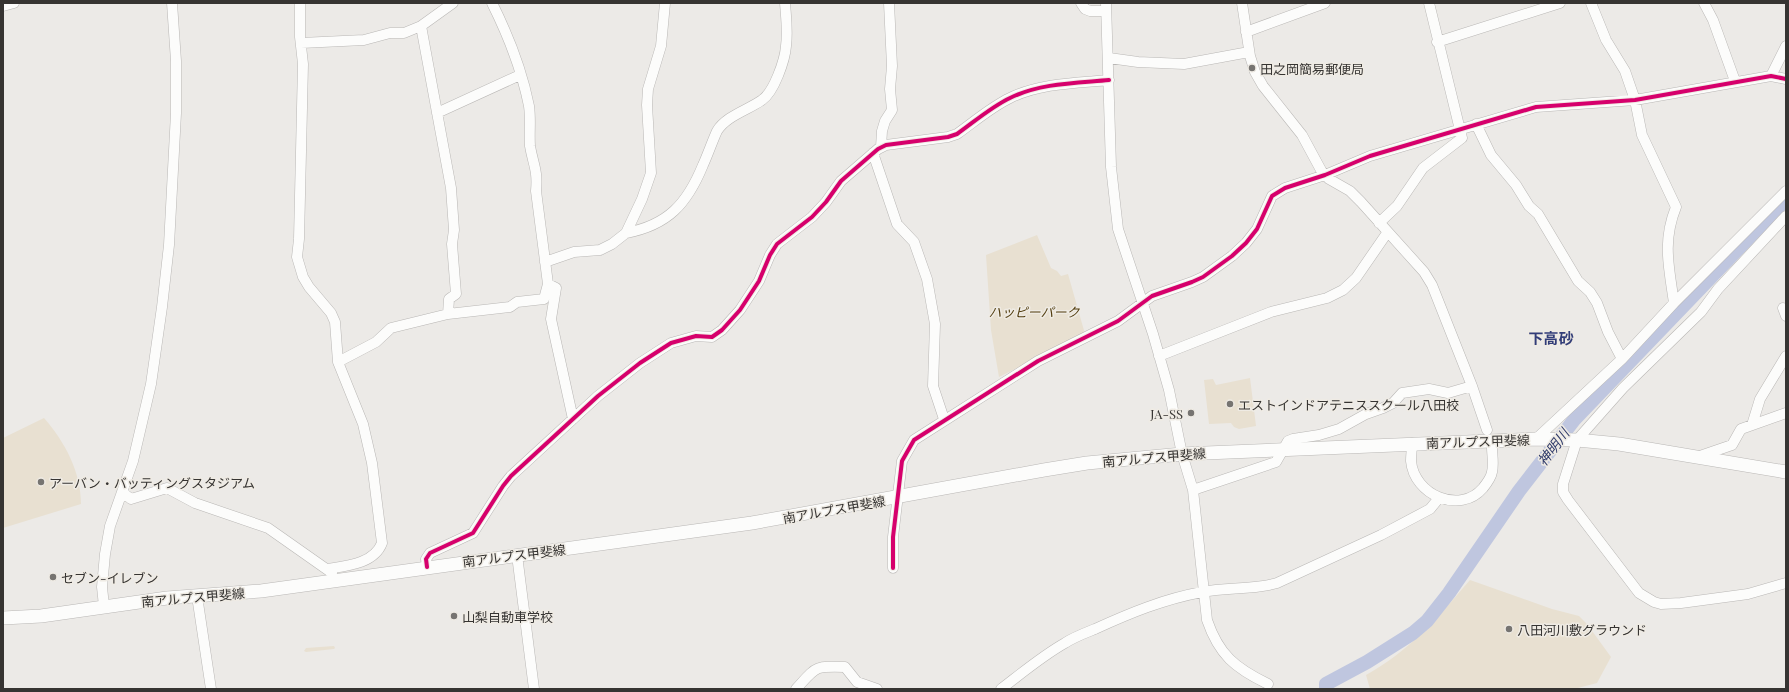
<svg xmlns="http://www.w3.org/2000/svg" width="1789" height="692" viewBox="0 0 1789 692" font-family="'Playfair Display','Noto Sans JP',serif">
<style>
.green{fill:#e8e0d1}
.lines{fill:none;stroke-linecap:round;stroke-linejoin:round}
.river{stroke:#bfc6df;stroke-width:14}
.minor-casing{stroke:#b9b7b5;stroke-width:11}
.major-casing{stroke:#b9b7b5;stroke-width:14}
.minor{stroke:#fcfcfb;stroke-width:10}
.major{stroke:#fcfcfb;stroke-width:13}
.cycleway-casing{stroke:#efebe4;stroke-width:6}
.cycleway{stroke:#d6006c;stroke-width:4}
.poi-dot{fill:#767471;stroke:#efebe4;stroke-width:1.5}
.labels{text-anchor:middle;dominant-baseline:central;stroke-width:3;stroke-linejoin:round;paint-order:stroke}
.poi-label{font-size:13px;fill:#363432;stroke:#efebe4;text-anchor:start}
.park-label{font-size:13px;font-style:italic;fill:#513c0d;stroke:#efebe4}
.street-label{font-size:13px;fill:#363432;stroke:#efebe4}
.water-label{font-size:14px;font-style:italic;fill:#2e3969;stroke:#efebe4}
.quarter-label{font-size:15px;font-weight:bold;fill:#323d78;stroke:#efebe4}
</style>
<rect width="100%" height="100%" fill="#eceae7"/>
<path class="green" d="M 1037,235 L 1051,268 L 1057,271 L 1061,276 L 1068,274 L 1085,334 L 999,377 L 991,330 L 986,255 Z
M 1250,378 L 1256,426 L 1239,429 L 1234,427 L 1231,423 L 1209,424 L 1204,380 L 1213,379 L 1216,385 Z
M 44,418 C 65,442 81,472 81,504 L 3,528 L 3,438 Z
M 1470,580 L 1552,609 L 1579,616 L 1587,624 L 1611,657 L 1597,683 L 1574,689 L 1370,689 L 1366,675 C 1411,650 1437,618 1470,580 Z
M 334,646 L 335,648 L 334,649 L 306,652 L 304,651 L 306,648 Z"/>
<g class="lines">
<path class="river" d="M 1326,689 L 1326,684 L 1367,662 L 1413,633 L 1427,621 L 1449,593 L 1519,491 L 1574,420 L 1786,199"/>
<defs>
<path id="minor" d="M 300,3 L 300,37 L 303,64 L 299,239 L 297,257 L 303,277 L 309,287 L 331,313 L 335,322 L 338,362 L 363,424 L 372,463 L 382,543 C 374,564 346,566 327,569
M 1081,3 L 1085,9 L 1090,11 L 1106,11
M 1106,3 L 1111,167 L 1118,229 L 1153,334 L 1169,390 L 1182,454 L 1193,490 L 1207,620 C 1219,655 1235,668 1268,684
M 1242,3 L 1250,56 L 1255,72 L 1263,86 L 1302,135 L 1322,172 L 1329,179 L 1350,191 L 1361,202 L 1424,272 L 1432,285 L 1472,386 L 1487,430
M 1591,3 L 1606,40 L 1625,71 L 1635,100 L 1642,135 L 1676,207 C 1662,242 1669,267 1674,303
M 1704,3 L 1713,20 L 1735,81
M 3,6 L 14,3
M 1246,32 L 1325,3
M 1437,42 L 1560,3
M 301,43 L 364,40 L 390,33 L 404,33 L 421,26
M 1109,58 L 1138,62 L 1184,64 L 1249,52
M 1771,76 L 1786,46
M 437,113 L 520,75
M 1476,124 L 1491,155 L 1516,185 L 1529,206 L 1538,214 L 1578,281 L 1590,292 L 1597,303 L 1608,332 L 1622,359
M 881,147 L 882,131 L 885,121 L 892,110 L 890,89 L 892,66 L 889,3
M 873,153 L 897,224 L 914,242 L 927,279 L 935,324 L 933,386 L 944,419
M 1786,216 L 1718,289 L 1701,312 L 1623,388 L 1577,440 L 1563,484 L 1563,492 L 1568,500 L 1639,593 L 1654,602 L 1661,604 L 1681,603 L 1748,594 L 1786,583
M 1379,223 L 1397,206 L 1423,168 L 1462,138 L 1429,3
M 626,233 C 668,225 687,204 703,165 C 708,154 712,142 717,131 C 726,116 748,110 762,100 C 774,92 785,60 786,46 C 788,31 786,17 785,3
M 545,262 L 574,252 L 600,250 L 612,244 L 626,233 L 642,199 L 651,173 L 647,105 L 648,89 L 661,46 L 665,3
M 548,284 L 556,288 L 551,319 L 573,419
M 1783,308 L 1786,316
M 448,314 L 449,299 L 456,294 L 452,244 L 454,230 L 451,188 L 421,26 L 453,3
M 1159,356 L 1271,312 L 1327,298 L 1343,290 L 1356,278 L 1387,233
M 338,362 L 376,342 L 391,328 L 448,314 L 510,307 L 517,302 L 544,299 L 548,284 L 536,191 C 538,170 533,164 530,146 C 529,133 531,120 529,106 C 522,71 508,35 492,3
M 1752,425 L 1760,399 L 1786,356
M 1536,439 L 1622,359 L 1674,303 L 1786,191
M 1412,443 C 1412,449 1411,455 1411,461 C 1414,495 1460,515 1483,488 C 1487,483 1491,478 1492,472 C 1494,464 1492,455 1492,447
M 1697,457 L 1732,445 L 1741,429 L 1786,413
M 1193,490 L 1276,462 L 1288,441 L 1293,439 L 1319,435 L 1339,429 L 1366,414 L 1383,408 L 1393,403 L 1402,393 L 1429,389 L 1448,393 L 1472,386
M 122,492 L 131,499 L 167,488 L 195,503 L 268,528 L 332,573
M 517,555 L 534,689
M 427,567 L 426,559 L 430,553 L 473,533 L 503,486 L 511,476 L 598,396 L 640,363 L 671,343 L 696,336 L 712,337 L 722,330 L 740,310 L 759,281 L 770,255 L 777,244 L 812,217 L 826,202 L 841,181 L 878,149 L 886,145 L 948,137 L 957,134 C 974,122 991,107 1010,98 C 1040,83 1077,83 1109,80
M 893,568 L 893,537 L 902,461 L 914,440 L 1038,361 L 1118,321 L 1152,296 L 1192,282 L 1203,277 L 1232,256 L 1246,243 L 1257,229 L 1272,196 L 1285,188 L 1325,175 L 1370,156 L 1536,107 L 1635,100 L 1771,76 L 1786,79
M 197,596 L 211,689
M 104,606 L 102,587 L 105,554 L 110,526 L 133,461 L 151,384 L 162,307 L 169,245 L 176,113 L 176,61 L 172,3
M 796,689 C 817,666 814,666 845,667 L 857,682 L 877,689
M 1001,689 C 1022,673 1042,656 1065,643 C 1074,637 1085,633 1095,629 C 1130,613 1164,599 1202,592 C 1227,587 1253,590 1277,583 L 1381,535 L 1430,509 L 1439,498"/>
<path id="major" d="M 3,618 L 41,616 L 167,598 L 261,591 L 752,523 L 1044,470 L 1087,463 L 1182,454 L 1536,439 L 1577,440 L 1619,444 L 1786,472"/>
</defs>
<use href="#minor" class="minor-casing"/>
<use href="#major" class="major-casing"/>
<use href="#minor" class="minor"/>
<use href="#major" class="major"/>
<defs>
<path id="cycleway" d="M 427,567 L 426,559 L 430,553 L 473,533 L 503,486 L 511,476 L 598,396 L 640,363 L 671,343 L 696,336 L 712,337 L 722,330 L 740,310 L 759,281 L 770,255 L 777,244 L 812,217 L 826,202 L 841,181 L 878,149 L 886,145 L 948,137 L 957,134 C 974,122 991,107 1010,98 C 1040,83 1077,83 1109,80
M 893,568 L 893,537 L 902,461 L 914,440 L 1038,361 L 1118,321 L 1152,296 L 1192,282 L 1203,277 L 1232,256 L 1246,243 L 1257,229 L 1272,196 L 1285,188 L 1325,175 L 1370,156 L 1536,107 L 1635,100 L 1771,76 L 1786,79"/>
</defs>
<use href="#cycleway" class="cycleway-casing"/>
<use href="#cycleway" class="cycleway"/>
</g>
<g class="poi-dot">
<circle cx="1252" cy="68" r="4"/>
<circle cx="1230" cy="404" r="4"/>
<circle cx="1191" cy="413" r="4"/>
<circle cx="41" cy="482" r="4"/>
<circle cx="53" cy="577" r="4"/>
<circle cx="454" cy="616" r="4"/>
<circle cx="1509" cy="629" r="4"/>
</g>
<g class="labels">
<g class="poi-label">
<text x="1260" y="68">田之岡簡易郵便局</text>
<text x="1238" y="404">エストインドアテニススクール八田校</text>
<text x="1183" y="413" text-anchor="end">JA-SS</text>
<text x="49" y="482">アーバン・バッティングスタジアム</text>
<text x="61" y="577">セブン-イレブン</text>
<text x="462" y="616">山梨自動車学校</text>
<text x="1517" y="629">八田河川敷グラウンド</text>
</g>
<g class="park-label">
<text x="1034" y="311">ハッピーパーク</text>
</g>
<g class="street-label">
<text transform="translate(1478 441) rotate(-2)">南アルプス甲斐線</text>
<text transform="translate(1154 457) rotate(-5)">南アルプス甲斐線</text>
<text transform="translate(834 509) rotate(-10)">南アルプス甲斐線</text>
<text transform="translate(514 555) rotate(-7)">南アルプス甲斐線</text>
<text transform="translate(193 597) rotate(-5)">南アルプス甲斐線</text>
</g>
<g class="water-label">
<text transform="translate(1553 447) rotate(-53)">神明川</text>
</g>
<g class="quarter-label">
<text x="1551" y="338">下高砂</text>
</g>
</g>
<rect width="1789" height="692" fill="none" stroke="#363432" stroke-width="8"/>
</svg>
